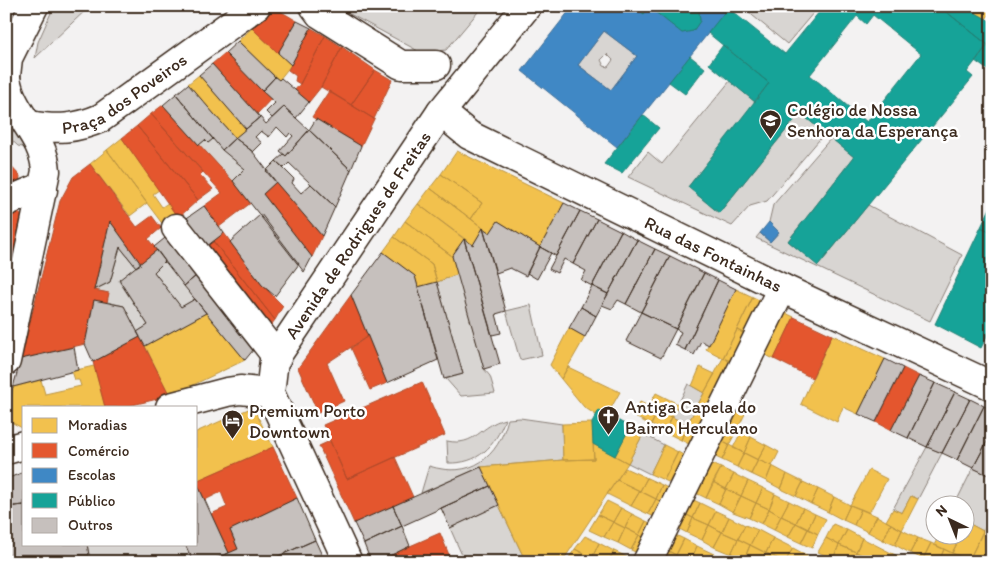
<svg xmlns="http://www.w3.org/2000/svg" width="998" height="568" viewBox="0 0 998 568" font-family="Itim,sans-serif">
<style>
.green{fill:#d8d5d2;stroke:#8a8078;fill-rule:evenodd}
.homes{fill:#f2c14e;stroke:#bb9440}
.shops{fill:#e4572e;stroke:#b14a29}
.schools{fill:#3f88c5;stroke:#3e6c93;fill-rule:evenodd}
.public{fill:#17a398;stroke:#227f73;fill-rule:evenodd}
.building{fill:#c6c0bd;stroke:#3b2a1e}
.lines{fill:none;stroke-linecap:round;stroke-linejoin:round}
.minor-casing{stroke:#3b2a1e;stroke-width:31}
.major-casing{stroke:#3b2a1e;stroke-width:31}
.minor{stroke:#fff;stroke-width:28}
.major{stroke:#fff;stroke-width:28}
.labels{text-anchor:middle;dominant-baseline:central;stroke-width:5;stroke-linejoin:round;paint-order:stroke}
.street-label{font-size:18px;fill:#3b2a1e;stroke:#fff}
.poi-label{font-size:18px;fill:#3b2a1e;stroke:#fff;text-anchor:start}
</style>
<rect width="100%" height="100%" fill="#f3f2f2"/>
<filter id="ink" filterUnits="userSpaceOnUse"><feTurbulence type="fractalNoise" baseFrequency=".02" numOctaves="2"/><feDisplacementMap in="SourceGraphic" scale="10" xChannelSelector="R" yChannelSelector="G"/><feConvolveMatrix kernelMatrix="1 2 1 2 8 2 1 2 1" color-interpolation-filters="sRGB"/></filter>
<g filter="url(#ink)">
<path class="green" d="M 54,6 L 90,6 L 35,58 L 38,42 Z
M 335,6 L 483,6 L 446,50 L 422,53 Z
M 741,6 L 819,6 L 787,44 Z
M 604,31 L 637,56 L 611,90 L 578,65 ZM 607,54 L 613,60 L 608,67 L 604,66 L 601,60 Z
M 730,81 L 755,102 L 688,187 L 719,213 L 800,113 L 825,133 L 767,201 L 750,206 L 732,226 L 628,177 L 648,152 L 662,164 Z
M 6,116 L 31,149 L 18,146 L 6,135 Z
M 831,138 L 854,157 L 788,241 L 819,265 L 868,205 L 962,255 L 930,321 L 756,238 L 760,233 L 770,242 L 779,232 L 769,222 L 773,205 Z
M 213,139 L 245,169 L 233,181 L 199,145 L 205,140 L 208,143 Z
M 120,247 L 136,267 L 119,281 L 148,325 L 137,332 L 124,306 L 107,302 L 108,293 L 94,290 L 110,282 Z
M 165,261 L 195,299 L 181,307 L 154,272 Z
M 458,274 L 484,369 L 490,376 L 495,393 L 461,396 L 446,379 L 463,374 L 437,282 Z
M 531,305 L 542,355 L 520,360 L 506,311 Z
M 688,384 L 704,393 L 687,425 L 672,417 Z
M 520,418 L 562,424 L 563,460 L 481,467 L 421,493 L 429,466 C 471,479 498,458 508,419 Z
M 505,419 C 495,447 478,464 448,463 L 447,441 C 476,447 480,425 505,419 Z
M 643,434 L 664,445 L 650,474 L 628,463 Z
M 927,447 L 942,453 L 918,499 L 911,496 L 902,513 L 893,509 Z
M 973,468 L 992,477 L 992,514 L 983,531 L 966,522 L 966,506 L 954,506 Z
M 499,505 L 526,562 L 465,562 L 450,528 Z
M 87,544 L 185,544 L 193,562 L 49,562 L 50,557 L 89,555 Z"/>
<path class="homes" d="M 963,6 L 992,6 L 992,11 L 986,19 Z
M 252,28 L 291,65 L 279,80 L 238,41 Z
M 199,75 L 246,129 L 235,138 L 188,84 Z
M 122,138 L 159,190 L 153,194 L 162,207 L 168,203 L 178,218 L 170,234 L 107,150 Z
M 107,150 L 147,203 L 130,216 L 90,164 Z
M 457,151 L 564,203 L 540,247 L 498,221 L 490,233 L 471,219 L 482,203 L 441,174 Z
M 441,174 L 482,203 L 471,219 L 430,188 Z
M 430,188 L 483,228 L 473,245 L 418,204 Z
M 418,204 L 464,239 L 452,256 L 405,221 Z
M 405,221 L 452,256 L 458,274 L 437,282 L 432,264 L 394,237 Z
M 394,237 L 432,264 L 437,282 L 418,287 L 415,276 L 383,252 Z
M 736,289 L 753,297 L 723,358 L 706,349 Z
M 753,297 L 769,305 L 753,338 L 737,330 Z
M 777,309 L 794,317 L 774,359 L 757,351 Z
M 206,313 L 245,360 L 170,396 L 145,346 Z
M 569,328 L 585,337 L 561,379 L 550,365 Z
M 737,330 L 753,338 L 740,366 L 723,358 Z
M 832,335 L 885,359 L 858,414 L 843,407 L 837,422 L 801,404 Z
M 723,358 L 731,361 L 706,434 L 687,425 Z
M 94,366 L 105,407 L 24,407 L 24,429 L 11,422 L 8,413 L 13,387 L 41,380 L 45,394 L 81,386 L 79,380 L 75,380 L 72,371 Z
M 568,367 L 620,392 L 607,415 L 599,410 L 596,415 L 584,407 L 561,379 Z
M 700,367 L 715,374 L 704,393 L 692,386 Z
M 656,393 L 678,404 L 672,417 L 649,406 Z
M 640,402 L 658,411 L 651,425 L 633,416 Z
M 730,406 L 745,414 L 737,430 L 722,422 Z
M 253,407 L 273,447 L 196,481 L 196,432 Z
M 658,411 L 672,417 L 665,432 L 651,425 Z
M 672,417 L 687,425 L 681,440 L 665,432 Z
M 722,422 L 737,430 L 729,445 L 715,438 Z
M 592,423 L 594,459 L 563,460 L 562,424 Z
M 687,425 L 706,434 L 699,449 L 681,440 Z
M 630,427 L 643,434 L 628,463 L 615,456 Z
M 741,432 L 751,437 L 744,453 L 733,448 Z
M 751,437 L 766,445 L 758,460 L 744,453 Z
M 715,438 L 729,445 L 722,460 L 707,453 Z
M 593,444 L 628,463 L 562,562 L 526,562 L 481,467 L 563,460 L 594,459 Z
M 664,445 L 678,452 L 664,480 L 650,474 Z
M 729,445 L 744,453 L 737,467 L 722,460 Z
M 766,445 L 779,452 L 772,466 L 758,460 Z
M 678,452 L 692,460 L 677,486 L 664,480 Z
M 744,453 L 758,460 L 751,474 L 737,467 Z
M 702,459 L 721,468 L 706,498 L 688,489 Z
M 758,460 L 772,466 L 766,481 L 751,474 Z
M 772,466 L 787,474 L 781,489 L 766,481 Z
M 625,468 L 647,478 L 640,491 L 617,480 Z
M 721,468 L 734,474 L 726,489 L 713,482 Z
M 869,470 L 887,479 L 869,513 L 850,505 Z
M 734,474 L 748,481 L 741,496 L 726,489 Z
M 787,474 L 803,482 L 796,496 L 781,489 Z
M 647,478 L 662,485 L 656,499 L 640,491 Z
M 617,480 L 640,491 L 631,506 L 607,494 Z
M 748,481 L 763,488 L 756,503 L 741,496 Z
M 713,482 L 726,489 L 719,504 L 706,498 Z
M 803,482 L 818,489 L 811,504 L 796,496 Z
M 662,485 L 675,492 L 668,506 L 656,499 Z
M 763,488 L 775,494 L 769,509 L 756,503 Z
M 726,489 L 741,496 L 733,512 L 719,504 Z
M 818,489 L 834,497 L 828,512 L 811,504 Z
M 640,491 L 656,499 L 648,514 L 631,506 Z
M 775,494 L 789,501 L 781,516 L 769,509 Z
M 685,496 L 700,503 L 693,518 L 679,511 Z
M 741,496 L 756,503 L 749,518 L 733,512 Z
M 911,496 L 918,499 L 902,530 L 886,521 L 893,509 L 902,513 Z
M 834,497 L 850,505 L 843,520 L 828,512 Z
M 656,499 L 668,506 L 661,520 L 648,514 Z
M 607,501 L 621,508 L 613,522 L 598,515 Z
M 789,501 L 803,508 L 796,523 L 781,516 Z
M 700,503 L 716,511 L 709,525 L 693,518 Z
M 756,503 L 769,509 L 762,524 L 749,518 Z
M 850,505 L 861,509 L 854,525 L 843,520 Z
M 621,508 L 632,514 L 625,528 L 613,522 Z
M 803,508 L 815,514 L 808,529 L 796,523 Z
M 769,509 L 781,516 L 774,530 L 762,524 Z
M 861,509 L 877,516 L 868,532 L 854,525 Z
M 679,511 L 693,518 L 687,533 L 672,525 Z
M 716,511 L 729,517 L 722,532 L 709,525 Z
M 632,514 L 646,521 L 639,535 L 625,528 Z
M 815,514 L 826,519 L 818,534 L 808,529 Z
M 992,514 L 992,556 L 989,562 L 969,560 Z
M 598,515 L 613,522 L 604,537 L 589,530 Z
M 781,516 L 796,523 L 788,537 L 774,530 Z
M 877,516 L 891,524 L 883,540 L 868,532 Z
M 729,517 L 745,525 L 738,539 L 722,532 Z
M 693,518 L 709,525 L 702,540 L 687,533 Z
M 646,521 L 658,527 L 651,541 L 639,535 Z
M 613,522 L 625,528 L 618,543 L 604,537 Z
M 796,523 L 808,529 L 801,543 L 788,537 Z
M 968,523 L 983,531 L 969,560 L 952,553 L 961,536 L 966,536 Z
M 833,524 L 847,530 L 839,545 L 826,538 Z
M 891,524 L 902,530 L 895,545 L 883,540 Z
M 709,525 L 722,532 L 714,547 L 702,540 Z
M 745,525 L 758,530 L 750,545 L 738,539 Z
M 625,528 L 639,535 L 631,550 L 618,543 Z
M 808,529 L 818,534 L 812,548 L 801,543 Z
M 758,530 L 773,538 L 766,553 L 750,545 Z
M 847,530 L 862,538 L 856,552 L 839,545 Z
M 902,530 L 918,538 L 910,553 L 895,545 Z
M 667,531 L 684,539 L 676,555 L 659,546 Z
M 722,532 L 738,539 L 731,554 L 714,547 Z
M 639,535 L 651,541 L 644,556 L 631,550 Z
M 585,536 L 599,543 L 592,558 L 575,549 Z
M 939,536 L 961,536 L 952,553 L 934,545 Z
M 773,538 L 793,548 L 785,562 L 766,553 Z
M 826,538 L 839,545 L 833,559 L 818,552 Z
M 862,538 L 903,559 L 894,562 L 877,562 L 856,552 Z
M 918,538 L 931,543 L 923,559 L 910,553 Z
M 684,539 L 697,546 L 690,562 L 676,555 Z
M 738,539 L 750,545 L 744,560 L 731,554 Z
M 599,543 L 614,551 L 608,562 L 600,562 L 592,558 Z
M 931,543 L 944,549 L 939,562 L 923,559 Z
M 750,545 L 766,553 L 761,562 L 744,560 Z
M 839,545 L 856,552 L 852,562 L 833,559 Z
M 659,546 L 676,555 L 672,562 L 656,562 Z
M 697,546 L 716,555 L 713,562 L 690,562 Z
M 793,548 L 808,556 L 805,562 L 785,562 Z
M 575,549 L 592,558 L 590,562 L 566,562 Z
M 944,549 L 960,557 L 957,562 L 939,562 Z
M 614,551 L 627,557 L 624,562 L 608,562 Z
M 856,552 L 877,562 L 852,562 Z
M 766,553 L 785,562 L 761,562 Z
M 676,555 L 689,562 L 672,562 Z
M 716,555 L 730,562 L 713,562 Z
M 627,557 L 637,562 L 624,562 Z
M 960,557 L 972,561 L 957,562 Z"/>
<path class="shops" d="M 275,8 L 297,21 L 278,53 L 252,28 Z
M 311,28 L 325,36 L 300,84 L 295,81 L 296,76 L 288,70 Z
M 325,36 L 342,47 L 321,87 L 309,102 L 295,90 L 300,84 Z
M 342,47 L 375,70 L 351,105 L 321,87 Z
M 225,53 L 271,99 L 257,114 L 212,64 Z
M 375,70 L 392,80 L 374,119 L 351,105 Z
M 329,91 L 374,119 L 361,146 L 312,117 Z
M 163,105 L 252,202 L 219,227 L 204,206 L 222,193 L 151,114 Z
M 151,114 L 203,172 L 200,175 L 213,189 L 198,200 L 137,126 Z
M 137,126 L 198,200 L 178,218 L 122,138 Z
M 6,161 L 20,176 L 19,186 L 6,192 Z
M 90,164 L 137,227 L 152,216 L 161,228 L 148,239 L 157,250 L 141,264 L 110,221 L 94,290 L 109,293 L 107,302 L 94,300 L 85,344 L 21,359 L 60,201 L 73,177 Z
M 276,182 L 322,236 L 312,257 L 263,194 Z
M 11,206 L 24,218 L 12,276 L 6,275 L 6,209 Z
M 224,233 L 262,285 L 283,306 L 275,320 L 213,241 Z
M 213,241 L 275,320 L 264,334 L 202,250 Z
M 6,275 L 12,276 L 6,303 Z
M 351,295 L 368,336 L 327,363 L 344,401 L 318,413 L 298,368 Z
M 794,317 L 832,335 L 812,378 L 774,359 Z
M 368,336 L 387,383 L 370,390 L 351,348 Z
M 140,337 L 170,396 L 124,407 L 105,407 L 93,362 Z
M 903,368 L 919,376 L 891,430 L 876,422 Z
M 422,382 L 445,435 L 347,479 L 323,425 Z
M 330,441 L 347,479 L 395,457 L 413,497 L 354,523 L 319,446 Z
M 273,447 L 297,498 L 230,530 L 238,549 L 229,553 L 211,514 L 227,507 L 221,492 L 205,500 L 196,481 Z
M 440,533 L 452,562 L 377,562 L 410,546 Z
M 6,555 L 50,557 L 49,562 L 6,562 Z"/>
<path class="schools" d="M 573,6 L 634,6 L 644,14 L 649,7 L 682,33 L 693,31 L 700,21 L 699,10 L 694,6 L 730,6 L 617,147 L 522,71 ZM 604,31 L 637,56 L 611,90 L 578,65 Z
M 769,222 L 779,232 L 770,242 L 760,233 Z"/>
<path class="public" d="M 634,6 L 694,6 L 699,10 L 700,21 L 693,31 L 682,33 L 649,7 L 644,14 Z
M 824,6 L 939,6 L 988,45 L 967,72 L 973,77 L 818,266 L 788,241 L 854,157 L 800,113 L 719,213 L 688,187 L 769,83 L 708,33 L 728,8 L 785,54 ZM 873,15 L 921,54 L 867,122 L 810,75 L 857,16 L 866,24 Z
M 939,6 L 963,6 L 992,22 L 992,40 L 988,45 Z
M 989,43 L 992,45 L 992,73 L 975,61 Z
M 723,45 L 769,83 L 755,102 L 709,64 Z
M 690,56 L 705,68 L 685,94 L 669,82 Z
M 643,115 L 659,128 L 622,173 L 604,164 Z
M 992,204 L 992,233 L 981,227 Z
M 981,227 L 992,233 L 992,326 L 981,348 L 935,324 Z
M 599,410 L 630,427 L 615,456 L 593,444 L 592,423 Z"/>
<path class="building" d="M 183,6 L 195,6 L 187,12 Z
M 297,21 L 311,28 L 291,65 L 278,53 Z
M 238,41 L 275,77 L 262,91 L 225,53 Z
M 212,64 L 260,117 L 246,129 L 199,75 Z
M 275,77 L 279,80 L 281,78 L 309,102 L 296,118 L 284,107 L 272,118 L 266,112 L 275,103 L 262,91 Z
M 188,84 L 235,138 L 222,150 L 176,94 Z
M 176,94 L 213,139 L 208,143 L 205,140 L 199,145 L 163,105 Z
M 284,107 L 309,130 L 286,156 L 280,151 L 293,136 L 290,133 L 287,137 L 277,127 L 269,137 L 261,131 L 255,137 L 262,143 L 253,152 L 235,138 L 260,117 L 266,124 Z
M 316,119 L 361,146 L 351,170 L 309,130 Z
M 309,130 L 351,170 L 335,207 L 289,163 L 284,168 L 276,161 L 284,154 L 286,156 Z
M 235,138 L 253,152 L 276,182 L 263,194 L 312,257 L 304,272 L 233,181 L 245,169 L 222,150 Z
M 276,161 L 294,179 L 292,183 L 301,193 L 311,184 L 335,207 L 322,236 L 266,171 Z
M 564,203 L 580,211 L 556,256 L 540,247 Z
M 204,206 L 224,233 L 202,250 L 181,222 Z
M 580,211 L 597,219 L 573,264 L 564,259 L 557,273 L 549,269 Z
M 261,214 L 299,264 L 275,296 L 262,285 L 230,242 Z
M 597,219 L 621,231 L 592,286 L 581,280 L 586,271 L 573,264 Z
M 110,221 L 141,264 L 136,267 L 120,247 L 110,282 L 94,290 Z
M 498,221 L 540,247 L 526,276 L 510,268 L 496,273 L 483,228 L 490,233 Z
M 483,228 L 506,311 L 496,314 L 501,333 L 492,335 L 464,239 L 473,245 Z
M 621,231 L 637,240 L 608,294 L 592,286 Z
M 170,234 L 202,271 L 184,286 L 154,247 Z
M 464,239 L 500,364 L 484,369 L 452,256 Z
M 637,240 L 655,249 L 626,304 L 618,300 L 612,309 L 602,305 Z
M 540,247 L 551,253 L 537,279 L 527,273 Z
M 655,249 L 670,256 L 641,312 L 626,304 Z
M 157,250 L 165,261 L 154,272 L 181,307 L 195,299 L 206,313 L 145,346 L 137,332 L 148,325 L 119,280 Z
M 383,252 L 415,276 L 438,360 L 387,383 L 351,295 Z
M 670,256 L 704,273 L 676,329 L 641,312 Z
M 202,271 L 259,343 L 245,360 L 184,286 Z
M 704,273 L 718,280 L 685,350 L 675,345 L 681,332 L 676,329 Z
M 718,280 L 736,289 L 709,345 L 701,341 L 694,355 L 685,350 Z
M 437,282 L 463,374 L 444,379 L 418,287 Z
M 592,286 L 608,294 L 596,316 L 581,307 Z
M 94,300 L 124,306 L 140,337 L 93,362 L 85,344 Z
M 581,307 L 596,316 L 585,337 L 569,328 Z
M 641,312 L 676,329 L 661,358 L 626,341 Z
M 74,347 L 78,370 L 13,387 L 21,359 Z
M 885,359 L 903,368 L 876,422 L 858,414 Z
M 919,376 L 935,383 L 908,438 L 891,430 Z
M 935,383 L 955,392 L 927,447 L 908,438 Z
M 955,392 L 970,399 L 942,453 L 927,447 Z
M 970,399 L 984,406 L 957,460 L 942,453 Z
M 984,406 L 992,410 L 992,432 L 973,468 L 957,460 Z
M 992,432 L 992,472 L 990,476 L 973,468 Z
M 481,467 L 490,486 L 402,526 L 393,506 Z
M 24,472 L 24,505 L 6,507 L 6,479 Z
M 196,481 L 229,553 L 208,562 L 193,562 L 185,544 L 196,544 Z
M 490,486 L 499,505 L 450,528 L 441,508 Z
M 297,498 L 315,540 L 265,562 L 208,562 L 238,549 L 230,530 Z
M 24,505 L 24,544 L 87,544 L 89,555 L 6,555 L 6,507 Z
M 393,506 L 402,526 L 364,544 L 354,523 Z
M 402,526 L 410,546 L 377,562 L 371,562 L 364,544 Z
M 315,540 L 325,562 L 265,562 Z"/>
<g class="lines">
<defs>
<g id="minor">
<path d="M 314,6 L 320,14 L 401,65 L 436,65"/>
<path d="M 6,76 L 8,58 L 34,6"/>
<path d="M 6,78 C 11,114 44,134 46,171 L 6,361"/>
<path id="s1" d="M 30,125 C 57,130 76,129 101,118 L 256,6"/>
<path d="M 6,202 L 34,190 L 43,190"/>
<path d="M 176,228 L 277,357"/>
<path d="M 170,407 L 227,392 L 240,390 L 270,393"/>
<path d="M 6,450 L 24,445"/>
<path d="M 647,562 L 782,288"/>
</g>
<g id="major">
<path id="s2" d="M 441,112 L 469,135 L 782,288 L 992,386"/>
<path id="s3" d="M 348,562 L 270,393 L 274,360 L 441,112 L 527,6"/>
</g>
</defs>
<use href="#minor" class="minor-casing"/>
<use href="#major" class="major-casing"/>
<use href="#minor" class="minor"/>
<use href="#major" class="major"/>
</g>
</g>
<defs>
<symbol id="school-pin" viewBox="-11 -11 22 30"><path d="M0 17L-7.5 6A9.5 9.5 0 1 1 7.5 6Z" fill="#3b2a1e" stroke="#fff"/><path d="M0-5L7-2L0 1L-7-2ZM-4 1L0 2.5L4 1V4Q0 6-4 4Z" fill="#fff"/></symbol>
<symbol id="church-pin" viewBox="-11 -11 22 30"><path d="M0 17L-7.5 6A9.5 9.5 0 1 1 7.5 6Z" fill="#3b2a1e" stroke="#fff"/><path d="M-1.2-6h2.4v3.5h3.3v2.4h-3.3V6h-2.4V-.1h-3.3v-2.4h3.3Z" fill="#fff"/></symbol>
<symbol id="hotel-pin" viewBox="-11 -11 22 30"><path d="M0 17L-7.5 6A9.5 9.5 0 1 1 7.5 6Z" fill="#3b2a1e" stroke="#fff"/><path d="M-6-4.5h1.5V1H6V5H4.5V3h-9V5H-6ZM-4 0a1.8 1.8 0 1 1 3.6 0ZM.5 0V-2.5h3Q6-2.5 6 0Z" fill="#fff"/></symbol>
</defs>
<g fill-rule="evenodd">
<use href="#school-pin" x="758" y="108" width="25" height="34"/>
<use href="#church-pin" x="596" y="404" width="25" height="34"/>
<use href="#hotel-pin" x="220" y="408" width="25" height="34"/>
</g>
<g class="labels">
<g class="street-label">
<text stroke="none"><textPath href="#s1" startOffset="104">Praça dos Poveiros</textPath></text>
<text stroke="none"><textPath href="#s3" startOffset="370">Avenida de Rodrigues de Freitas</textPath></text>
<text stroke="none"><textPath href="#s2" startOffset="308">Rua das Fontainhas</textPath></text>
</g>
<g class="poi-label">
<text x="787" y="110">Colégio de Nossa<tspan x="787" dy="21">Senhora da Esperança</tspan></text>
<text x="625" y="407">Antiga Capela do<tspan x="625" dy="21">Bairro Herculano</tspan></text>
<text x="249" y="411">Premium Porto<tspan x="249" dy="21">Downtown</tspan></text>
</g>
</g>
<rect width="998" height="568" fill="none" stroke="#fff" stroke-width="25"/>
<rect x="12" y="12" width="973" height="543" fill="none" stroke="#3b2a1e" stroke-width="2" filter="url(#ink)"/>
<rect x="22" y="406" width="175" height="140" fill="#ffffff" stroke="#b1aaa5"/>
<rect x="32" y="418" width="25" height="15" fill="#f2c14e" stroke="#b1aaa5"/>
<text x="68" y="430" font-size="15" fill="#3b2a1e">Moradias</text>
<rect x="32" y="443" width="25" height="15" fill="#e4572e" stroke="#b1aaa5"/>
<text x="68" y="456" font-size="15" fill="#3b2a1e">Comércio</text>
<rect x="32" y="468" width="25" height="15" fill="#3f88c5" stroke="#b1aaa5"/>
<text x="68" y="480" font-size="15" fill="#3b2a1e">Escolas</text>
<rect x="32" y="493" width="25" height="15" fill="#17a398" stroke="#b1aaa5"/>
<text x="68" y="506" font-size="15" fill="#3b2a1e">Público</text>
<rect x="32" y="518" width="25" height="15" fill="#c6c0bd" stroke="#b1aaa5"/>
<text x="68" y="530" font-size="15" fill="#3b2a1e">Outros</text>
<g transform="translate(950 520) rotate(317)"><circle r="24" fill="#ffffff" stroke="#b1aaa5"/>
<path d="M0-4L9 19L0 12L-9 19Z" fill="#3b2a1e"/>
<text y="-8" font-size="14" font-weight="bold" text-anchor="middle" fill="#3b2a1e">N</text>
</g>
</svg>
